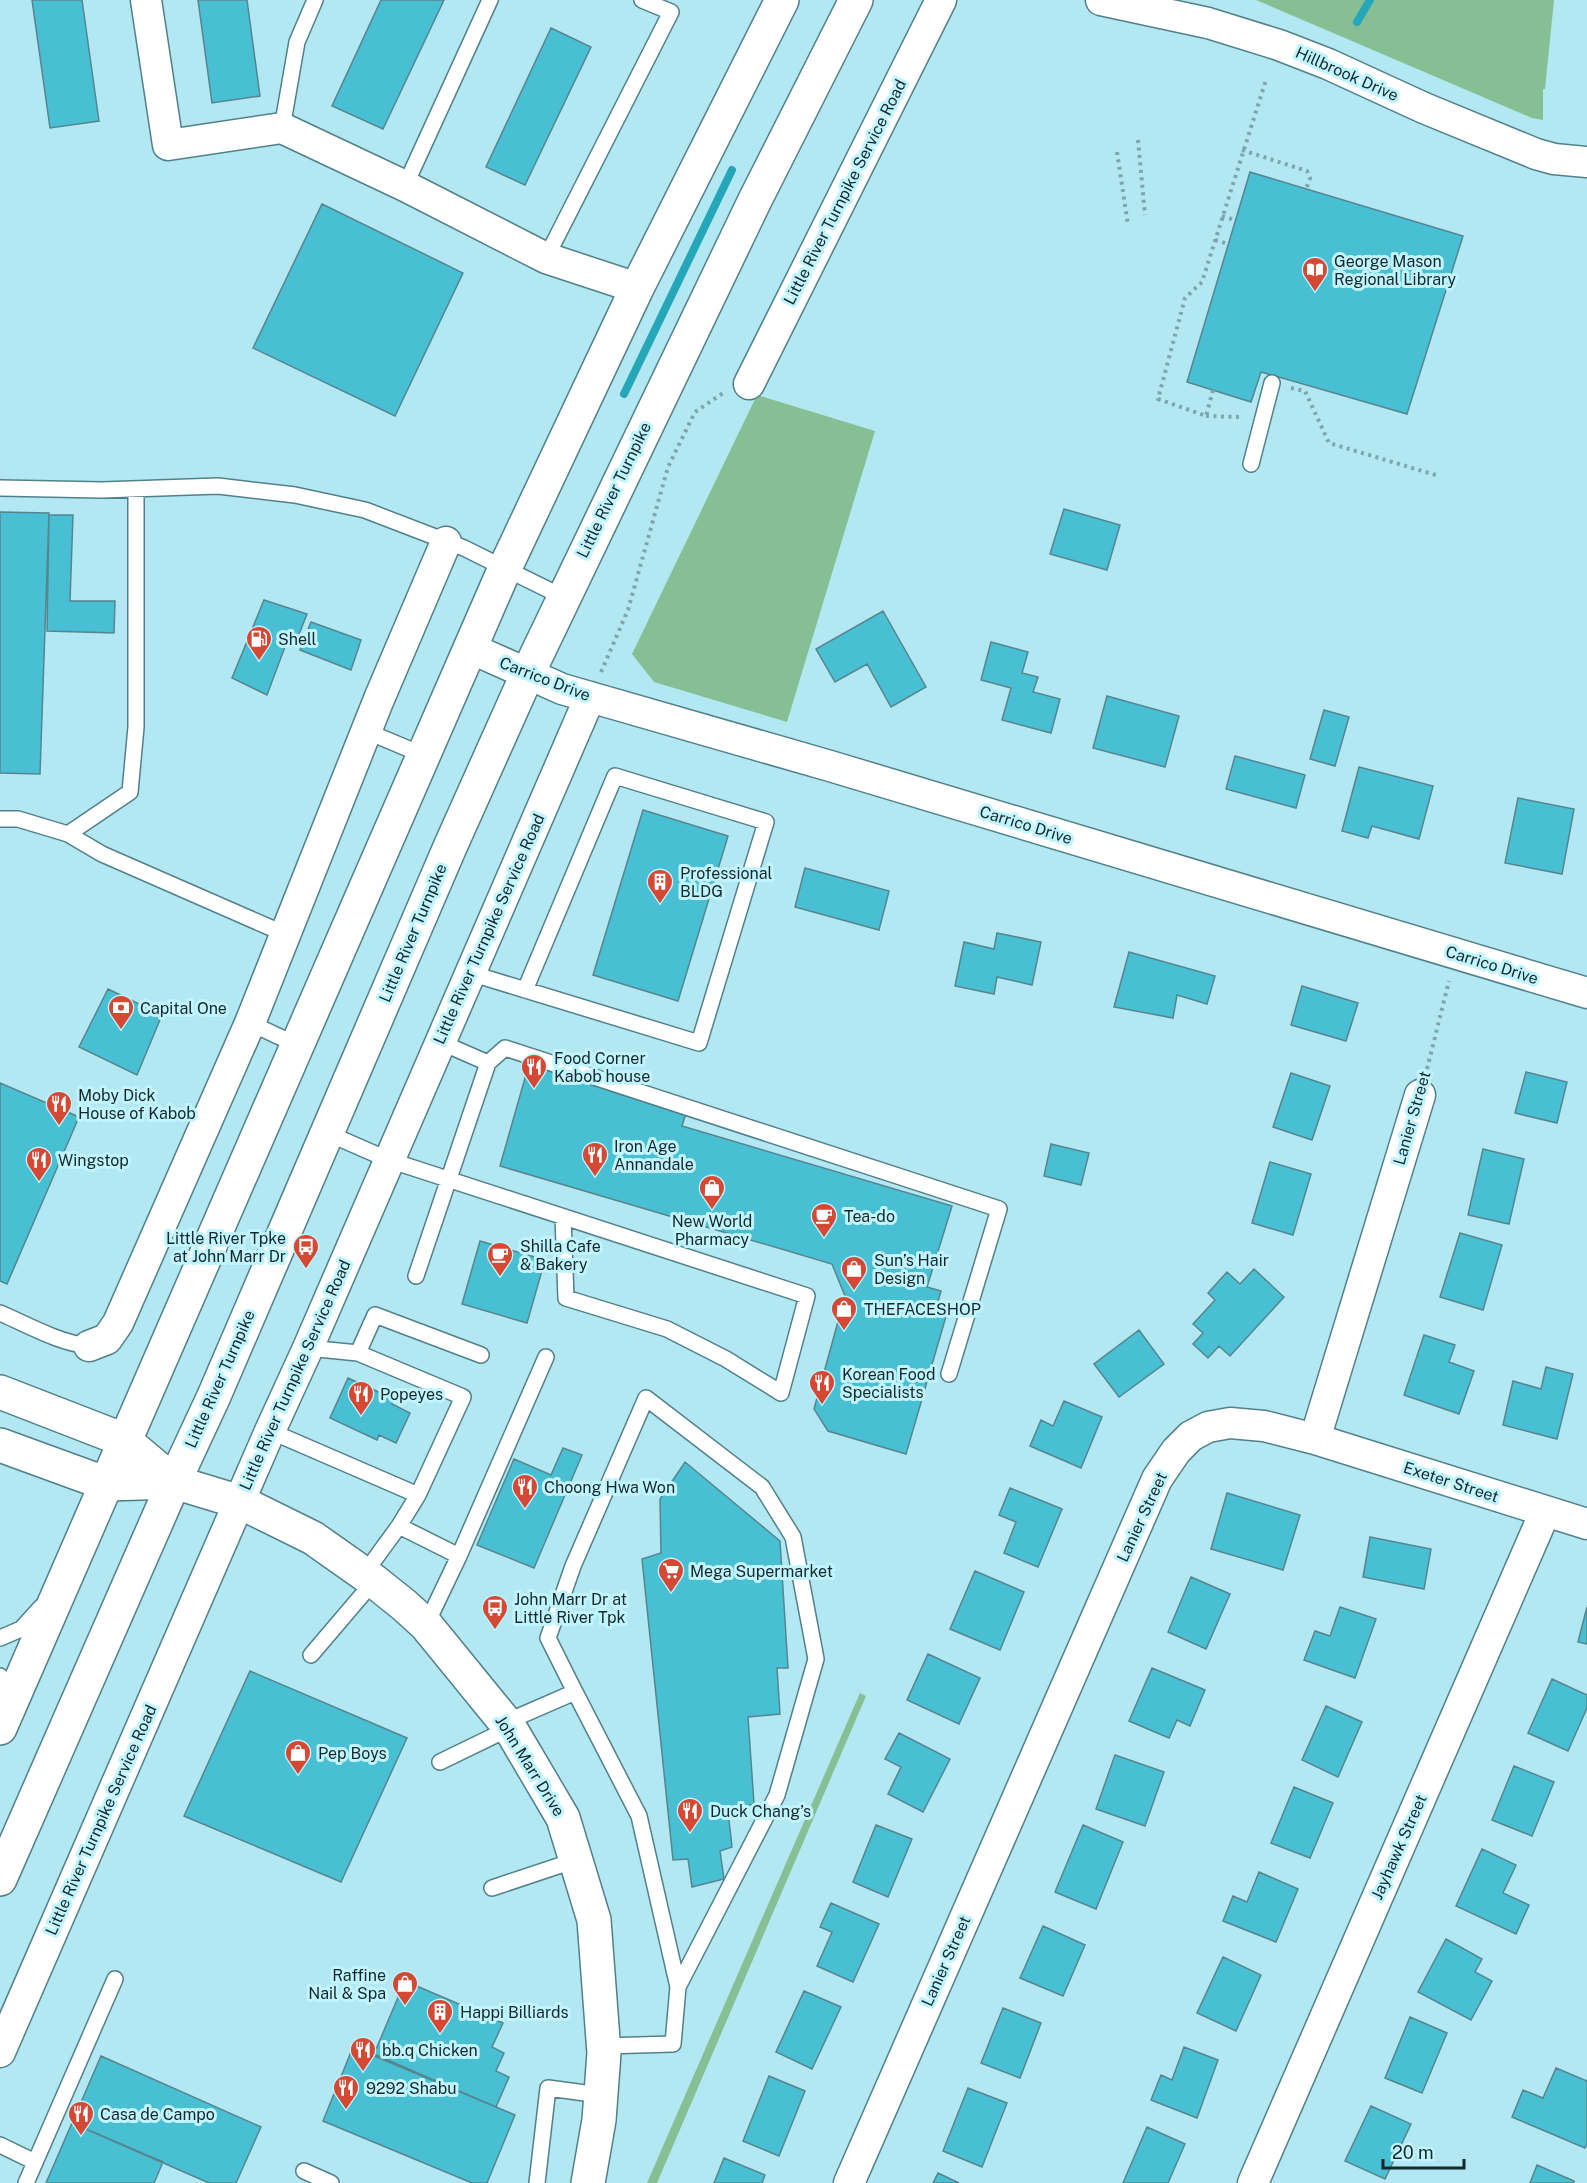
<svg xmlns="http://www.w3.org/2000/svg" width="1587" height="2183" viewBox="0 0 1587 2183" font-family="'Public Sans',sans-serif">
<style>
.green{fill:#87bf94}
.lines{fill:none;stroke-linecap:round;stroke-linejoin:round}
.stream{stroke:#26a6b9;stroke-width:8}
.building{fill:#48bfd3;stroke:#55868f;stroke-width:1.5}
.service-casing{stroke:#50818a;stroke-width:18}
.minor-casing{stroke:#50818a;stroke-width:33}
.tertiary-casing{stroke:#50818a;stroke-width:36}
.primary-casing{stroke:#50818a;stroke-width:36}
.path{stroke:#7ca5ad;stroke-width:4;stroke-dasharray:3 4.5;stroke-linecap:butt}
.service{stroke:#fff;stroke-width:15}
.minor{stroke:#fff;stroke-width:30}
.tertiary{stroke:#fff;stroke-width:33}
.primary{stroke:#fff;stroke-width:33}
.labels{text-anchor:middle;dominant-baseline:central;stroke-width:6;stroke-linejoin:round;paint-order:stroke}
.street-label{font-size:16px;fill:#15292d;stroke:#c0f4fe}
.poi-label{font-size:16px;fill:#15292d;stroke:#c0f4fe;text-anchor:start}
</style>
<rect width="100%" height="100%" fill="#b3e7f1"/>
<path class="green" d="M 1256,0 L 1554,0 L 1545,89 L 1543,89 L 1543,120 L 1532,118 Z
M 757,395 L 875,431 L 787,722 L 654,682 L 632,654 Z
M 860,1693 L 866,1696 L 657,2183 L 647,2183 Z"/>
<g class="lines">
<path class="stream" d="M 1357,22 L 1370,0
M 624,394 L 732,170"/>
</g>
<path class="building" d="M 32,0 L 82,0 L 99,121 L 50,128 Z
M 198,0 L 247,0 L 260,96 L 212,103 Z
M 381,0 L 444,0 L 383,129 L 332,106 Z
M 551,28 L 591,47 L 525,185 L 486,167 Z
M 1250,172 L 1463,236 L 1407,414 L 1261,372 L 1251,402 L 1187,382 Z
M 322,204 L 463,273 L 395,416 L 253,348 Z
M 1064,509 L 1120,525 L 1107,570 L 1050,554 Z
M 0,512 L 49,513 L 40,774 L 0,773 Z
M 49,515 L 73,515 L 70,601 L 115,601 L 114,633 L 47,631 Z
M 264,600 L 307,614 L 294,647 L 286,644 L 267,695 L 232,678 Z
M 883,611 L 926,687 L 891,707 L 867,664 L 835,682 L 816,649 Z
M 311,622 L 361,640 L 351,670 L 300,650 Z
M 991,642 L 1028,652 L 1022,673 L 1038,677 L 1033,692 L 1060,699 L 1051,733 L 1002,720 L 1011,688 L 981,680 Z
M 1107,696 L 1179,716 L 1165,767 L 1093,748 Z
M 1324,710 L 1349,717 L 1335,766 L 1310,759 Z
M 1235,756 L 1305,775 L 1296,808 L 1226,789 Z
M 1359,767 L 1433,786 L 1419,839 L 1372,826 L 1368,838 L 1342,831 Z
M 1518,798 L 1574,809 L 1562,874 L 1505,863 Z
M 643,810 L 728,836 L 678,1001 L 593,975 Z
M 805,868 L 889,891 L 879,930 L 795,907 Z
M 997,933 L 1041,942 L 1032,985 L 997,977 L 994,994 L 955,986 L 964,942 L 994,949 Z
M 1129,952 L 1215,976 L 1207,1004 L 1177,995 L 1173,1018 L 1114,1007 Z
M 1302,986 L 1358,1003 L 1346,1041 L 1291,1025 Z
M 108,989 L 162,1015 L 137,1075 L 79,1047 Z
M 529,1064 L 687,1110 L 682,1126 L 952,1206 L 927,1287 L 941,1291 L 936,1309 L 947,1313 L 906,1454 L 828,1431 L 814,1409 L 845,1296 L 832,1264 L 500,1166 Z
M 1526,1072 L 1567,1082 L 1557,1123 L 1515,1113 Z
M 1291,1073 L 1330,1086 L 1312,1140 L 1273,1127 Z
M 0,1083 L 79,1117 L 7,1284 L 0,1281 Z
M 1051,1144 L 1089,1153 L 1081,1185 L 1044,1176 Z
M 1483,1149 L 1524,1159 L 1509,1224 L 1468,1215 Z
M 1270,1162 L 1311,1174 L 1293,1235 L 1252,1223 Z
M 1460,1233 L 1502,1245 L 1483,1310 L 1440,1297 Z
M 480,1241 L 545,1260 L 527,1323 L 462,1304 Z
M 1254,1269 L 1284,1297 L 1230,1356 L 1219,1346 L 1208,1358 L 1193,1344 L 1203,1333 L 1193,1324 L 1215,1300 L 1208,1293 L 1227,1272 L 1240,1284 Z
M 1139,1330 L 1164,1364 L 1119,1397 L 1094,1364 Z
M 1424,1335 L 1455,1345 L 1449,1362 L 1474,1371 L 1459,1414 L 1404,1395 Z
M 1546,1367 L 1573,1374 L 1557,1439 L 1503,1425 L 1513,1381 L 1541,1389 Z
M 348,1378 L 394,1399 L 392,1404 L 410,1413 L 396,1443 L 379,1435 L 377,1440 L 330,1418 Z
M 1064,1401 L 1102,1417 L 1081,1468 L 1030,1446 L 1041,1420 L 1053,1426 Z
M 563,1448 L 582,1455 L 534,1568 L 477,1545 L 514,1459 L 551,1475 Z
M 685,1462 L 780,1541 L 788,1668 L 777,1668 L 780,1714 L 748,1717 L 754,1804 L 728,1811 L 732,1847 L 720,1851 L 724,1879 L 692,1887 L 688,1859 L 673,1860 L 642,1559 L 661,1553 L 660,1499 Z
M 1010,1488 L 1062,1509 L 1038,1567 L 1004,1553 L 1016,1522 L 999,1515 Z
M 1227,1493 L 1300,1515 L 1283,1570 L 1211,1549 Z
M 1370,1537 L 1431,1549 L 1424,1589 L 1363,1577 Z
M 975,1571 L 1024,1592 L 1000,1650 L 950,1629 Z
M 1191,1577 L 1230,1594 L 1206,1649 L 1168,1632 Z
M 1340,1607 L 1376,1619 L 1355,1678 L 1304,1660 L 1315,1631 L 1330,1636 Z
M 1587,1607 L 1587,1644 L 1578,1642 Z
M 928,1654 L 980,1678 L 959,1724 L 907,1700 Z
M 1152,1668 L 1205,1690 L 1190,1726 L 1177,1720 L 1169,1738 L 1129,1721 Z
M 250,1671 L 407,1738 L 341,1882 L 184,1816 Z
M 1552,1679 L 1587,1695 L 1587,1708 L 1568,1751 L 1528,1733 Z
M 1326,1706 L 1362,1722 L 1338,1777 L 1302,1760 Z
M 899,1733 L 950,1759 L 923,1812 L 888,1794 L 901,1767 L 885,1759 Z
M 1115,1755 L 1164,1772 L 1145,1826 L 1096,1809 Z
M 1514,1766 L 1554,1782 L 1532,1836 L 1492,1820 Z
M 1294,1787 L 1333,1803 L 1310,1858 L 1271,1843 Z
M 876,1825 L 912,1839 L 888,1897 L 853,1882 Z
M 1083,1825 L 1123,1842 L 1096,1909 L 1055,1892 Z
M 1482,1849 L 1516,1865 L 1503,1893 L 1529,1905 L 1516,1934 L 1456,1906 Z
M 1259,1872 L 1298,1889 L 1276,1942 L 1223,1921 L 1233,1896 L 1247,1902 Z
M 831,1903 L 879,1924 L 853,1982 L 817,1966 L 832,1932 L 820,1927 Z
M 1043,1926 L 1085,1945 L 1063,1996 L 1020,1978 Z
M 1446,1939 L 1482,1959 L 1475,1972 L 1492,1981 L 1471,2020 L 1418,1992 Z
M 1223,1957 L 1261,1975 L 1236,2031 L 1197,2013 Z
M 405,1981 L 503,2023 L 492,2047 L 504,2053 L 496,2071 L 509,2077 L 496,2107 L 374,2054 Z
M 804,1991 L 841,2007 L 812,2069 L 776,2052 Z
M 1003,2008 L 1041,2023 L 1020,2078 L 981,2063 Z
M 1410,2017 L 1447,2033 L 1422,2093 L 1385,2078 Z
M 353,2047 L 515,2115 L 487,2183 L 472,2183 L 323,2121 Z
M 1184,2047 L 1218,2060 L 1197,2118 L 1151,2100 L 1161,2075 L 1172,2080 Z
M 101,2056 L 261,2127 L 236,2183 L 209,2183 L 72,2123 Z
M 1556,2068 L 1587,2081 L 1587,2144 L 1585,2148 L 1512,2117 L 1523,2090 L 1543,2098 Z
M 769,2076 L 805,2091 L 779,2156 L 743,2141 Z
M 968,2088 L 1007,2103 L 982,2167 L 943,2151 Z
M 1371,2106 L 1411,2124 L 1385,2179 L 1345,2161 Z
M 72,2123 L 163,2162 L 154,2183 L 46,2183 Z
M 1147,2127 L 1185,2144 L 1168,2183 L 1123,2183 Z
M 724,2158 L 765,2175 L 762,2183 L 714,2183 Z
M 1537,2165 L 1574,2181 L 1574,2183 L 1530,2183 Z
M 938,2173 L 959,2183 L 933,2183 Z"/>
<g class="lines">
<defs>
<path id="service" d="M 282,128 L 297,42 L 315,0
M 405,186 L 490,0
M 546,258 L 671,12 L 642,0
M 1251,464 L 1272,383
M 0,488 L 102,490 L 218,486 L 295,495 L 365,510 L 464,548 L 563,597
M 366,731 L 423,755
M 0,819 L 18,819 L 68,834 L 102,854 L 285,934
M 68,834 L 130,792 L 136,727 L 136,489
M 470,973 L 699,1043 L 766,822 L 615,776 L 525,990
M 250,1023 L 297,1045
M 488,1063 L 505,1048 L 999,1209 L 949,1374
M 327,1133 L 389,1160 L 807,1296 L 781,1393 L 726,1359 L 667,1329 L 566,1298 L 563,1217
M 416,1276 L 488,1063 L 440,1042
M 0,1313 C 28,1325 59,1343 89,1346
M 358,1353 L 375,1315 L 481,1355
M 270,1431 L 418,1495 L 463,1397 L 358,1353 L 308,1348
M 399,1526 L 459,1556
M 364,1574 L 399,1526 L 418,1495
M 426,1625 L 459,1556 L 546,1357
M 0,1638 L 21,1629 L 41,1607
M 311,1655 L 374,1581
M 0,1676 L 2,1703
M 575,1692 L 548,1638 L 573,1566 L 646,1398 L 762,1487 L 793,1537 L 816,1659 L 777,1795 L 678,1987
M 506,1722 L 575,1692 L 639,1816 L 678,1987 L 673,2044 L 603,2046
M 440,1762 L 510,1728
M 492,1888 L 576,1860
M 0,2145 L 35,2162
M 304,2171 L 331,2183
M 26,2183 L 115,1979
M 537,2183 L 548,2088 L 600,2095"/>
<path id="minor" d="M 146,0 L 168,145 L 282,128 L 405,186 L 546,258 L 637,288
M 1101,0 L 1208,23 L 1279,45 L 1328,64 L 1424,108 L 1536,154 L 1554,159 L 1587,162
M 749,384 L 941,0
M 470,648 L 562,689 L 830,766 L 1587,993
M 89,1346 L 107,1339 L 118,1323 L 250,1023 L 379,699 L 446,542
M 1315,1439 L 1420,1095
M 0,2052 L 270,1431 L 308,1348 L 590,697
M 849,2183 L 1157,1479 L 1176,1451 L 1191,1436 L 1208,1427 L 1230,1423 L 1264,1426 L 1315,1439 L 1587,1524
M 1253,2183 L 1545,1512"/>
<path id="tertiary" d="M 0,1392 L 124,1440 L 174,1482
M 0,1445 L 107,1484 L 174,1482 L 240,1502 L 313,1538 L 374,1581 L 404,1605 L 426,1625 L 510,1728 L 563,1818 L 594,1920 L 604,2053 L 599,2120 L 588,2183"/>
<path id="primary" d="M 0,1728 L 505,568 L 637,288 L 782,0
M 0,1879 L 174,1482 L 214,1396 L 450,847 L 527,675 L 755,200 L 856,0"/>
</defs>
<use href="#service" class="service-casing"/>
<use href="#minor" class="minor-casing"/>
<use href="#tertiary" class="tertiary-casing"/>
<use href="#primary" class="primary-casing"/>
<path class="path" d="M 1138,140 L 1145,215
M 1242,150 L 1307,171 L 1310,178 L 1306,189
M 1117,152 L 1128,225
M 1222,216 L 1235,220
M 1215,240 L 1228,244
M 1291,388 L 1305,391 L 1329,443 L 1439,476
M 1213,390 L 1206,416 L 1158,399 L 1185,298 L 1202,282 L 1266,80
M 1206,416 L 1241,417
M 601,672 L 628,610 L 668,467 L 695,412 L 723,393
M 1427,1069 L 1449,981"/>
<use href="#service" class="service"/>
<use href="#minor" class="minor"/>
<use href="#tertiary" class="tertiary"/>
<use href="#primary" class="primary"/>
</g>
<defs>
<symbol id="library-pin" viewBox="-11 -11 22 30"><path d="M0 17L-7.5 6A9.5 9.5 0 1 1 7.5 6Z" fill="#d44834" stroke="#c0f4fe"/><path d="M-6-4Q-3-5.5-.7-3.5V5Q-3 3-6 4ZM6-4Q3-5.5 .7-3.5V5Q3 3 6 4Z" fill="#fff"/></symbol>
<symbol id="fuel-pin" viewBox="-11 -11 22 30"><path d="M0 17L-7.5 6A9.5 9.5 0 1 1 7.5 6Z" fill="#d44834" stroke="#c0f4fe"/><path d="M-5.5-6h7V0h2V4h1.3V-2.5L3-4.5l.8-.8L6-3V5H2.5V1h-1V6h-7ZM-4.2-4.7v3.2H.2V-4.7Z" fill="#fff"/></symbol>
<symbol id="building-pin" viewBox="-11 -11 22 30"><path d="M0 17L-7.5 6A9.5 9.5 0 1 1 7.5 6Z" fill="#d44834" stroke="#c0f4fe"/><path d="M-4-6H4V6H1V3H-1V6H-4ZM-2.5-4.3h1.7v1.8h-1.7ZM.8-4.3h1.7v1.8H.8ZM-2.5-1h1.7V.8h-1.7ZM.8-1h1.7V.8H.8Z" fill="#fff"/></symbol>
<symbol id="bank-pin" viewBox="-11 -11 22 30"><path d="M0 17L-7.5 6A9.5 9.5 0 1 1 7.5 6Z" fill="#d44834" stroke="#c0f4fe"/><path d="M-6-4H6V4H-6ZM0-2.3a2.3 2.3 0 1 0 0 4.6a2.3 2.3 0 1 0 0-4.6Z" fill="#fff"/></symbol>
<symbol id="restaurant-pin" viewBox="-11 -11 22 30"><path d="M0 17L-7.5 6A9.5 9.5 0 1 1 7.5 6Z" fill="#d44834" stroke="#c0f4fe"/><path d="M-5-6h1v4h1v-4h1v4h1v-4h1v5L-1.5 .5V6h-2V.5L-5-1ZM5-6V6H3V1.5H1.5Q1.5-4 5-6Z" fill="#fff"/></symbol>
<symbol id="shop-pin" viewBox="-11 -11 22 30"><path d="M0 17L-7.5 6A9.5 9.5 0 1 1 7.5 6Z" fill="#d44834" stroke="#c0f4fe"/><path d="M-5-2.5h2.3a2.7 3.5 0 0 1 5.4 0H5L5.5 6h-11ZM-1.5-2.5h3a1.5 2.3 0 0 0-3 0Z" fill="#fff"/></symbol>
<symbol id="cafe-pin" viewBox="-11 -11 22 30"><path d="M0 17L-7.5 6A9.5 9.5 0 1 1 7.5 6Z" fill="#d44834" stroke="#c0f4fe"/><path d="M-5.5-4.5H6V0H3Q3 3.5 0 3.5H-2.5Q-5.5 3.5-5.5 0ZM3-3.2v2h1.7v-2ZM-6 4.5H4V6H-6Z" fill="#fff"/></symbol>
<symbol id="bus-pin" viewBox="-11 -11 22 30"><path d="M0 17L-7.5 6A9.5 9.5 0 1 1 7.5 6Z" fill="#d44834" stroke="#c0f4fe"/><path d="M-5-6H5V4H4V6H2V4H-2V6H-4V4H-5ZM-3.5-4V0h7V-4ZM-3.5 1.2v1.5H-2V1.2ZM2 1.2v1.5H3.5V1.2Z" fill="#fff"/></symbol>
<symbol id="supermarket-pin" viewBox="-11 -11 22 30"><path d="M0 17L-7.5 6A9.5 9.5 0 1 1 7.5 6Z" fill="#d44834" stroke="#c0f4fe"/><path d="M-6-5.5h2.5l.6 2H6L4.5 2H-2.5L-4.4-4H-6ZM-1.5 3.2a1.3 1.3 0 1 0 .1 0ZM3 3.2a1.3 1.3 0 1 0 .1 0Z" fill="#fff"/></symbol>
</defs>
<g fill-rule="evenodd">
<use href="#library-pin" x="1300" y="255" width="30" height="40"/>
<use href="#fuel-pin" x="244" y="624" width="30" height="40"/>
<use href="#building-pin" x="645" y="867" width="30" height="40"/>
<use href="#bank-pin" x="106" y="993" width="30" height="40"/>
<use href="#restaurant-pin" x="519" y="1052" width="30" height="40"/>
<use href="#restaurant-pin" x="44" y="1089" width="30" height="40"/>
<use href="#restaurant-pin" x="580" y="1140" width="30" height="40"/>
<use href="#restaurant-pin" x="24" y="1145" width="30" height="40"/>
<use href="#shop-pin" x="697" y="1173" width="30" height="40"/>
<use href="#cafe-pin" x="809" y="1201" width="30" height="40"/>
<use href="#bus-pin" x="291" y="1232" width="30" height="40"/>
<use href="#cafe-pin" x="485" y="1240" width="30" height="40"/>
<use href="#shop-pin" x="839" y="1254" width="30" height="40"/>
<use href="#shop-pin" x="829" y="1294" width="30" height="40"/>
<use href="#restaurant-pin" x="807" y="1368" width="30" height="40"/>
<use href="#restaurant-pin" x="346" y="1379" width="30" height="40"/>
<use href="#restaurant-pin" x="510" y="1472" width="30" height="40"/>
<use href="#supermarket-pin" x="656" y="1556" width="30" height="40"/>
<use href="#bus-pin" x="480" y="1593" width="30" height="40"/>
<use href="#shop-pin" x="283" y="1738" width="30" height="40"/>
<use href="#restaurant-pin" x="675" y="1796" width="30" height="40"/>
<use href="#shop-pin" x="390" y="1969" width="30" height="40"/>
<use href="#building-pin" x="425" y="1997" width="30" height="40"/>
<use href="#restaurant-pin" x="348" y="2035" width="30" height="40"/>
<use href="#restaurant-pin" x="331" y="2073" width="30" height="40"/>
<use href="#restaurant-pin" x="66" y="2099" width="30" height="40"/>
</g>
<g class="labels">
<g class="street-label">
<text transform="translate(1347 74) rotate(24)">Hillbrook Drive</text>
<text transform="translate(845 192) rotate(-63)">Little River Turnpike Service Road</text>
<text transform="translate(614 490) rotate(-64)">Little River Turnpike</text>
<text transform="translate(545 679) rotate(21)">Carrico Drive</text>
<text transform="translate(1026 825) rotate(17)">Carrico Drive</text>
<text transform="translate(489 929) rotate(-66)">Little River Turnpike Service Road</text>
<text transform="translate(413 933) rotate(-67)">Little River Turnpike</text>
<text transform="translate(1492 965) rotate(17)">Carrico Drive</text>
<text transform="translate(1412 1118) rotate(-74)">Lanier Street</text>
<text transform="translate(295 1375) rotate(-66)">Little River Turnpike Service Road</text>
<text transform="translate(220 1379) rotate(-66)">Little River Turnpike</text>
<text transform="translate(1451 1482) rotate(18)">Exeter Street</text>
<text transform="translate(1142 1517) rotate(-65)">Lanier Street</text>
<text transform="translate(530 1766) rotate(58)">John Marr Drive</text>
<text transform="translate(101 1820) rotate(-66)">Little River Turnpike Service Road</text>
<text transform="translate(1399 1847) rotate(-66)">Jayhawk Street</text>
<text transform="translate(946 1961) rotate(-66)">Lanier Street</text>
</g>
<g class="poi-label">
<text x="1334" y="261">George Mason<tspan x="1334" dy="18">Regional Library</tspan></text>
<text x="278" y="639">Shell</text>
<text x="680" y="873">Professional<tspan x="680" dy="18">BLDG</tspan></text>
<text x="140" y="1008">Capital One</text>
<text x="554" y="1058">Food Corner<tspan x="554" dy="18">Kabob house</tspan></text>
<text x="78" y="1095">Moby Dick<tspan x="78" dy="18">House of Kabob</tspan></text>
<text x="614" y="1146">Iron Age<tspan x="614" dy="18">Annandale</tspan></text>
<text x="58" y="1160">Wingstop</text>
<text x="844" y="1216">Tea-do</text>
<text x="712" y="1221" text-anchor="middle">New World<tspan x="712" dy="18">Pharmacy</tspan></text>
<text x="286" y="1238" text-anchor="end">Little River Tpke<tspan x="286" dy="18">at John Marr Dr</tspan></text>
<text x="520" y="1246">Shilla Cafe<tspan x="520" dy="18">&amp; Bakery</tspan></text>
<text x="874" y="1260">Sun’s Hair<tspan x="874" dy="18">Design</tspan></text>
<text x="864" y="1309">THEFACESHOP</text>
<text x="842" y="1374">Korean Food<tspan x="842" dy="18">Specialists</tspan></text>
<text x="380" y="1394">Popeyes</text>
<text x="544" y="1487">Choong Hwa Won</text>
<text x="690" y="1571">Mega Supermarket</text>
<text x="514" y="1599">John Marr Dr at<tspan x="514" dy="18">Little River Tpk</tspan></text>
<text x="318" y="1753">Pep Boys</text>
<text x="710" y="1811">Duck Chang’s</text>
<text x="386" y="1975" text-anchor="end">Raffine<tspan x="386" dy="18">Nail &amp; Spa</tspan></text>
<text x="460" y="2012">Happi Billiards</text>
<text x="382" y="2050">bb.q Chicken</text>
<text x="366" y="2088">9292 Shabu</text>
<text x="100" y="2114">Casa de Campo</text>
</g>
</g>
<path d="M1383 2159v9h81v-9" fill="none" stroke="#15292d" stroke-width="3"/>
<text x="1392" y="2159" font-size="18" fill="#15292d" stroke="#c0f4fe" stroke-width="4.5" paint-order="stroke">20 m</text>
</svg>
